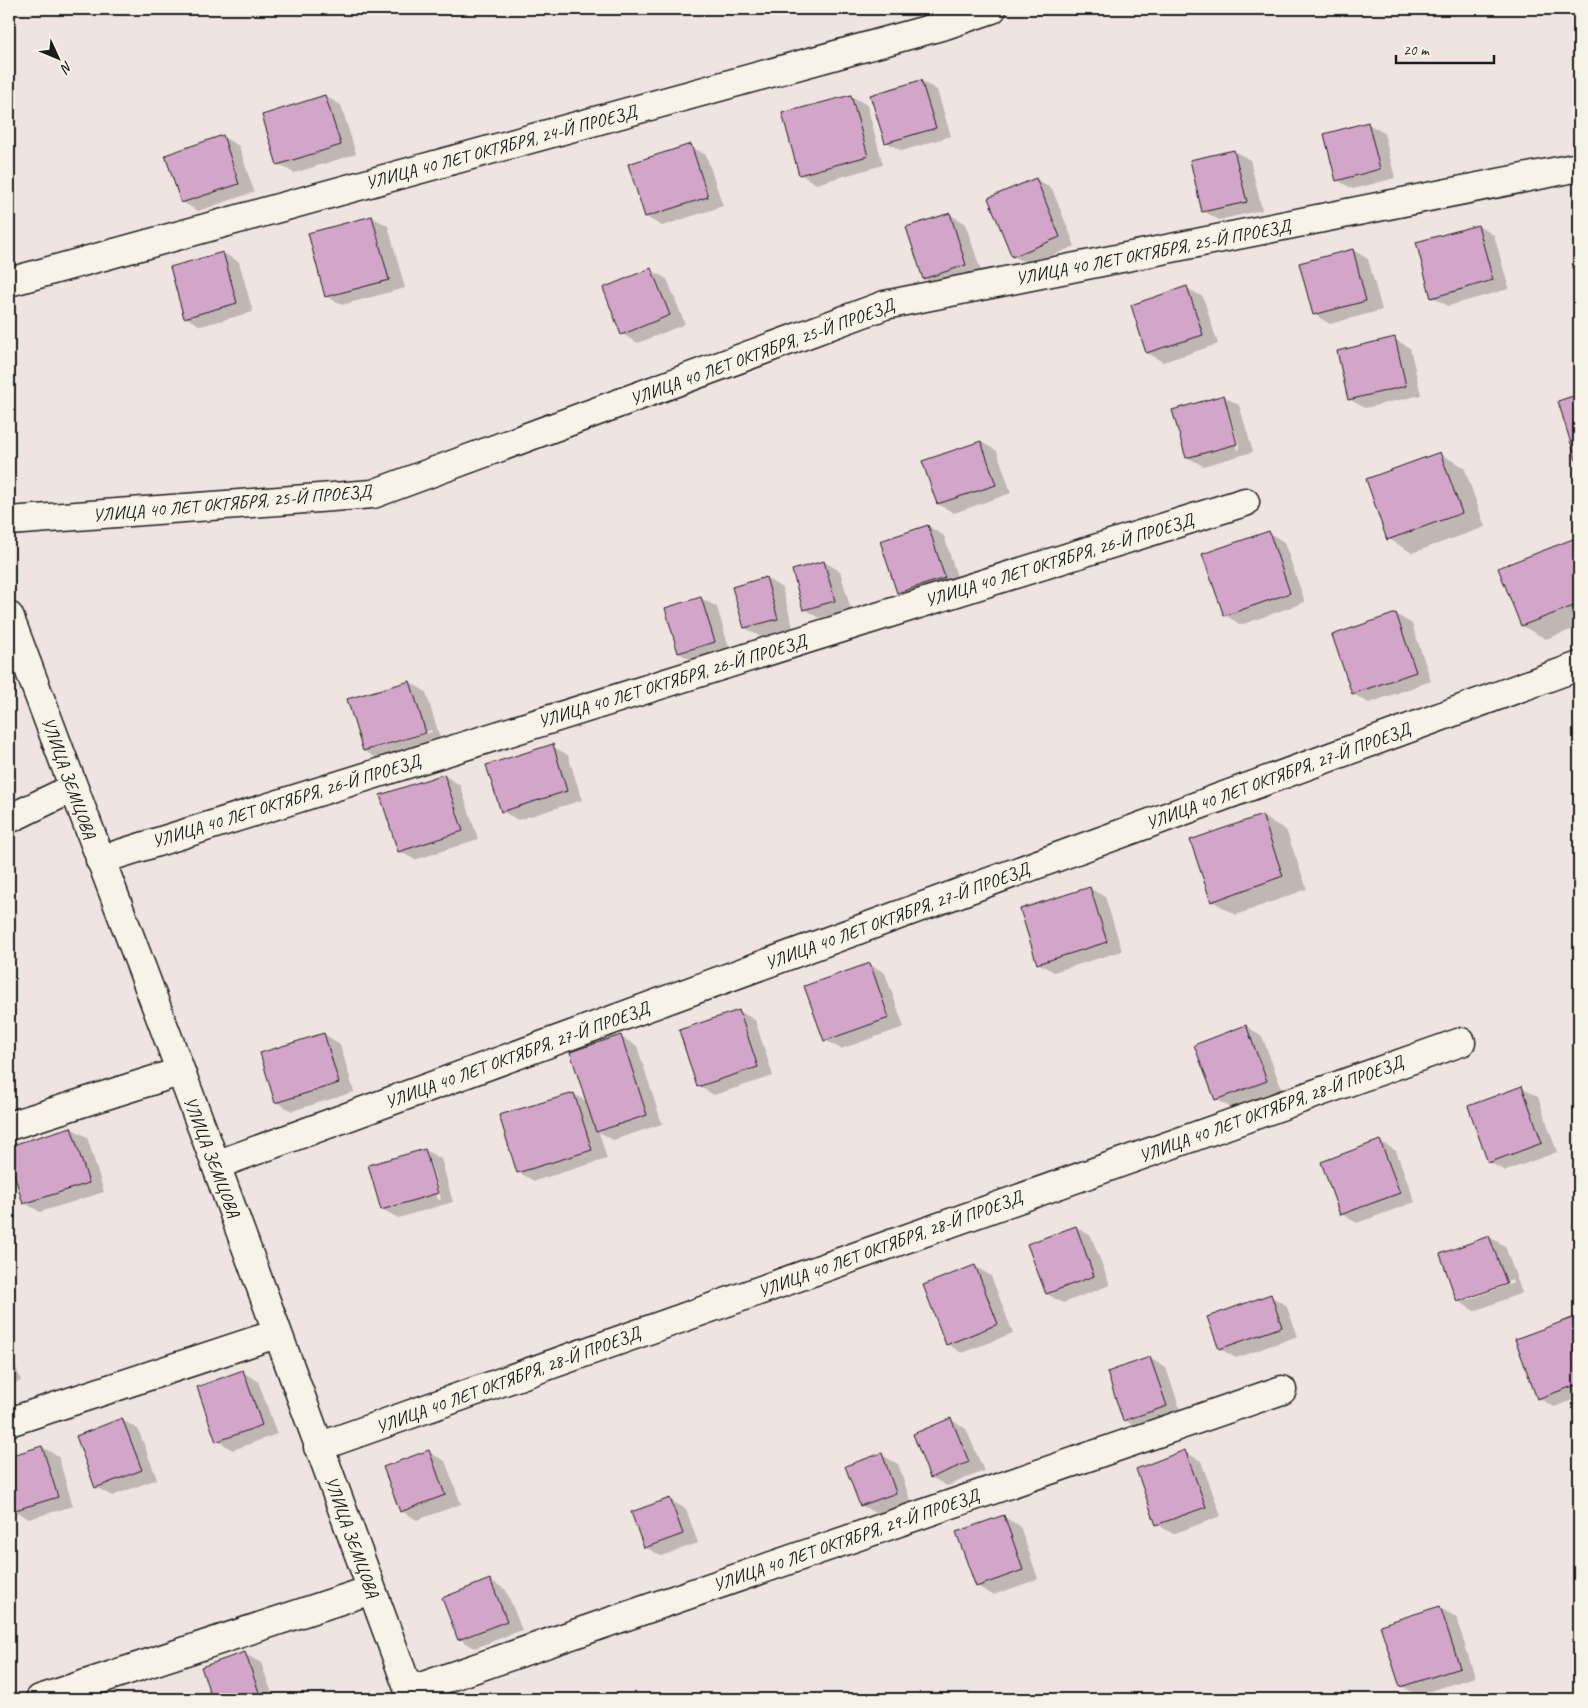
<svg xmlns="http://www.w3.org/2000/svg" width="1588" height="1708" viewBox="0 0 1588 1708" font-family="Caveat,sans-serif">
<style>
.shadow{fill:#0003;fill-rule:evenodd}
.building{fill:#d3a6c9;stroke:#1c1c1c}
.lines{fill:none;stroke-linecap:round;stroke-linejoin:round}
.street-casing{stroke:#1c1c1c;stroke-width:31}
.street{stroke:#f7f3e8;stroke-width:28}
.labels{text-anchor:middle;dominant-baseline:central;stroke-width:4;stroke-linejoin:round;paint-order:stroke}
.street-label{font-size:18px;fill:#1c1c1c;stroke:#f7f3e8}
</style>
<rect width="100%" height="100%" fill="#f0e4e2"/>
<filter id="ink" filterUnits="userSpaceOnUse"><feTurbulence type="fractalNoise" baseFrequency=".02" numOctaves="2"/><feDisplacementMap in="SourceGraphic" scale="10" xChannelSelector="R" yChannelSelector="G"/><feConvolveMatrix kernelMatrix="1 2 1 2 8 2 1 2 1" color-interpolation-filters="sRGB"/></filter>
<g filter="url(#ink)">
<path class="shadow" d="M 921,81 L 937,90 L 951,136 L 902,151 L 886,142 Z
M 325,96 L 341,105 L 356,154 L 294,173 L 278,164 Z
M 851,96 L 867,105 L 883,165 L 816,184 L 800,174 Z
M 1368,124 L 1384,133 L 1395,178 L 1353,189 L 1337,180 Z
M 223,137 L 239,146 L 254,192 L 198,211 L 182,202 Z
M 690,146 L 706,155 L 723,206 L 662,226 L 646,217 L 630,165 Z
M 1234,151 L 1250,160 L 1262,210 L 1219,220 L 1203,211 Z
M 1036,179 L 1052,189 L 1075,246 L 1029,265 L 1013,256 Z
M 949,214 L 965,223 L 982,274 L 940,287 L 924,278 Z
M 372,217 L 388,226 L 405,288 L 342,305 L 326,296 Z
M 1478,226 L 1494,235 L 1509,289 L 1448,306 L 1433,297 Z
M 1353,250 L 1368,259 L 1382,310 L 1330,324 L 1314,314 Z
M 223,253 L 239,262 L 253,312 L 201,326 L 185,317 Z
M 651,270 L 667,279 L 685,324 L 638,343 L 622,334 Z
M 1187,288 L 1203,297 L 1218,344 L 1163,362 L 1147,353 Z
M 1394,339 L 1410,348 L 1421,395 L 1365,408 L 1349,399 Z
M 1223,396 L 1239,405 L 1253,452 L 1203,466 L 1187,457 ZM 1226,407 L 1228,407 L 1240,449 L 1238,450 Z
M 1579,396 L 1579,460 L 1577,459 L 1560,402 Z
M 981,442 L 997,451 L 1011,493 L 954,513 L 938,504 Z
M 1440,454 L 1464,467 L 1485,527 L 1412,553 L 1389,539 Z
M 928,526 L 944,536 L 960,586 L 914,602 L 898,592 Z
M 1268,532 L 1284,542 L 1305,602 L 1241,625 L 1225,615 Z
M 1573,540 L 1579,544 L 1579,627 L 1546,639 L 1522,626 L 1500,569 Z
M 824,562 L 840,571 L 851,610 L 819,618 L 804,609 Z
M 766,578 L 782,588 L 793,627 L 761,637 L 745,628 Z
M 701,598 L 717,607 L 730,651 L 695,662 L 679,653 Z
M 1396,614 L 1412,624 L 1431,681 L 1369,703 L 1353,694 Z
M 410,682 L 426,692 L 441,742 L 380,760 L 364,751 ZM 431,730 L 432,732 L 374,749 L 374,747 Z
M 552,746 L 568,755 L 582,800 L 518,820 L 502,811 Z
M 444,775 L 460,785 L 478,839 L 415,860 L 399,851 Z
M 1262,816 L 1286,830 L 1307,889 L 1236,915 L 1212,901 Z
M 1089,888 L 1105,897 L 1122,951 L 1054,972 L 1038,963 Z
M 869,964 L 885,973 L 904,1027 L 841,1049 L 825,1040 Z
M 739,1011 L 755,1020 L 773,1076 L 714,1095 L 698,1086 Z
M 1246,1026 L 1262,1036 L 1282,1090 L 1232,1108 L 1216,1099 Z
M 324,1034 L 340,1044 L 354,1092 L 292,1111 L 276,1102 Z
M 621,1037 L 637,1046 L 662,1124 L 613,1140 L 599,1132 L 607,1159 L 534,1181 L 518,1172 L 574,1094 L 587,1102 Z
M 1522,1088 L 1538,1097 L 1557,1152 L 1505,1171 L 1489,1162 Z
M 71,1128 L 87,1137 L 104,1192 L 40,1212 L 25,1203 L 9,1148 Z
M 1380,1141 L 1396,1151 L 1415,1202 L 1357,1223 L 1341,1214 Z
M 425,1150 L 441,1159 L 453,1202 L 398,1218 L 382,1209 ZM 427,1161 L 430,1161 L 441,1199 L 438,1200 Z
M 1076,1227 L 1091,1236 L 1110,1285 L 1063,1303 L 1047,1294 Z
M 1489,1237 L 1505,1246 L 1522,1293 L 1474,1311 L 1458,1301 ZM 1512,1280 L 1513,1283 L 1468,1300 L 1468,1297 Z
M 975,1266 L 991,1276 L 1013,1333 L 962,1353 L 947,1344 Z
M 1270,1296 L 1286,1305 L 1298,1336 L 1236,1358 L 1220,1349 Z
M 1575,1319 L 1579,1321 L 1579,1398 L 1554,1407 L 1538,1398 Z
M 9,1346 L 21,1381 L 9,1385 Z
M 1150,1358 L 1166,1368 L 1182,1415 L 1140,1429 L 1124,1420 Z
M 242,1372 L 258,1381 L 277,1434 L 233,1450 L 218,1441 Z
M 950,1419 L 966,1429 L 984,1471 L 947,1486 L 931,1477 Z
M 122,1420 L 138,1429 L 157,1479 L 112,1496 L 96,1487 Z
M 42,1447 L 58,1456 L 73,1506 L 29,1519 L 13,1510 L 9,1495 L 9,1457 Z
M 429,1452 L 445,1461 L 461,1504 L 417,1520 L 401,1511 Z
M 1185,1452 L 1201,1461 L 1221,1516 L 1173,1534 L 1157,1524 Z
M 882,1455 L 898,1464 L 911,1502 L 877,1514 L 861,1505 Z
M 670,1500 L 686,1509 L 698,1543 L 661,1556 L 645,1547 Z
M 1004,1517 L 1020,1526 L 1038,1579 L 993,1595 L 977,1586 Z
M 490,1580 L 506,1590 L 522,1630 L 475,1648 L 459,1639 Z
M 1440,1608 L 1456,1617 L 1475,1677 L 1417,1695 L 1401,1686 Z
M 245,1654 L 261,1663 L 274,1699 L 214,1699 L 203,1668 Z"/>
<path class="building" d="M 921,80 L 936,128 L 885,143 L 870,95 Z
M 325,95 L 341,145 L 277,165 L 262,115 Z
M 851,95 L 868,156 L 799,175 L 782,113 Z
M 1368,122 L 1380,169 L 1336,181 L 1324,134 Z
M 223,135 L 239,184 L 181,203 L 165,155 Z
M 691,144 L 708,197 L 645,217 L 628,164 Z
M 1234,150 L 1247,202 L 1202,212 L 1190,160 Z
M 1036,178 L 1060,237 L 1012,257 L 988,198 Z
M 950,213 L 966,265 L 923,279 L 906,227 Z
M 372,216 L 389,280 L 325,297 L 308,233 Z
M 1478,225 L 1493,280 L 1431,298 L 1416,242 Z
M 1353,249 L 1366,301 L 1313,315 L 1299,263 Z
M 223,252 L 237,303 L 184,318 L 170,267 Z
M 651,268 L 670,315 L 621,335 L 603,288 Z
M 1187,286 L 1203,335 L 1146,353 L 1131,305 Z
M 1395,337 L 1406,386 L 1348,400 L 1337,351 Z
M 1579,394 L 1579,459 L 1576,460 L 1558,401 Z
M 1224,395 L 1237,444 L 1186,458 L 1172,410 Z
M 981,441 L 996,485 L 937,504 L 922,461 Z
M 1440,452 L 1462,513 L 1387,540 L 1366,479 Z
M 928,525 L 945,578 L 897,593 L 880,541 Z
M 1269,531 L 1290,593 L 1224,616 L 1202,554 Z
M 1573,539 L 1579,555 L 1579,604 L 1521,626 L 1498,568 Z
M 824,561 L 835,601 L 803,610 L 792,570 Z
M 766,577 L 778,619 L 744,628 L 732,587 Z
M 701,597 L 715,642 L 678,653 L 665,608 Z
M 1396,613 L 1416,672 L 1352,694 L 1332,635 Z
M 410,681 L 426,733 L 363,751 L 347,699 Z
M 553,744 L 567,791 L 501,812 L 486,765 Z
M 444,774 L 463,831 L 398,852 L 380,795 Z
M 1262,815 L 1283,876 L 1211,902 L 1190,840 Z
M 1090,887 L 1107,942 L 1037,964 L 1020,909 Z
M 870,963 L 889,1018 L 824,1041 L 804,986 Z
M 739,1010 L 758,1067 L 697,1087 L 679,1030 Z
M 1246,1025 L 1267,1081 L 1215,1100 L 1194,1045 Z
M 324,1033 L 339,1083 L 275,1103 L 260,1053 Z
M 621,1035 L 647,1115 L 596,1132 L 570,1052 Z
M 1522,1086 L 1542,1143 L 1488,1163 L 1468,1106 Z
M 574,1093 L 592,1150 L 517,1173 L 499,1115 Z
M 71,1127 L 89,1183 L 23,1204 L 9,1156 L 9,1146 Z
M 1380,1140 L 1400,1193 L 1340,1215 L 1321,1162 Z
M 425,1149 L 438,1193 L 381,1210 L 368,1165 Z
M 1076,1226 L 1094,1276 L 1046,1294 L 1027,1244 Z
M 1489,1236 L 1507,1284 L 1457,1302 L 1440,1254 Z
M 975,1265 L 998,1324 L 946,1345 L 923,1285 Z
M 1271,1294 L 1282,1327 L 1219,1349 L 1207,1317 Z
M 1575,1317 L 1579,1330 L 1579,1384 L 1537,1399 L 1515,1339 Z
M 1150,1357 L 1167,1406 L 1123,1421 L 1107,1372 Z
M 243,1370 L 262,1425 L 216,1442 L 197,1387 Z
M 122,1418 L 142,1470 L 95,1488 L 76,1436 Z
M 951,1418 L 969,1462 L 930,1478 L 913,1434 Z
M 42,1446 L 58,1497 L 12,1511 L 9,1500 L 9,1456 Z
M 429,1450 L 445,1495 L 400,1512 L 383,1467 Z
M 1185,1450 L 1206,1507 L 1156,1525 L 1136,1469 Z
M 882,1453 L 896,1493 L 860,1506 L 845,1466 Z
M 670,1498 L 683,1534 L 644,1548 L 631,1512 Z
M 1004,1515 L 1023,1570 L 976,1587 L 956,1532 Z
M 490,1579 L 507,1621 L 458,1640 L 442,1598 Z
M 1440,1606 L 1460,1668 L 1400,1687 L 1380,1625 Z
M 245,1652 L 261,1698 L 212,1699 L 201,1667 Z"/>
<g class="lines">
<defs>
<path id="street" d="M 9,282 L 945,25 L 992,9
M 9,521 L 373,494 L 885,305 L 1579,167
M 9,616 L 216,1165 L 412,1699
M 9,819 L 73,788
M 100,860 L 1245,502
M 9,1126 L 179,1072
M 216,1165 L 1579,666
M 9,1422 L 276,1334
M 318,1447 L 1461,1042
M 409,1691 L 1282,1390
M 40,1699 L 371,1590"/>
</defs>
<use href="#street" class="street-casing"/>
<use href="#street" class="street"/>
</g>
</g>
<g class="labels">
<g class="street-label">
<text transform="translate(501 147) rotate(-15)">УЛИЦА 40 ЛЕТ ОКТЯБРЯ, 24-Й ПРОЕЗД</text>
<text transform="translate(1153 252) rotate(-11)">УЛИЦА 40 ЛЕТ ОКТЯБРЯ, 25-Й ПРОЕЗД</text>
<text transform="translate(762 352) rotate(-20)">УЛИЦА 40 ЛЕТ ОКТЯБРЯ, 25-Й ПРОЕЗД</text>
<text transform="translate(232 503) rotate(-5)">УЛИЦА 40 ЛЕТ ОКТЯБРЯ, 25-Й ПРОЕЗД</text>
<text transform="translate(1059 560) rotate(-17)">УЛИЦА 40 ЛЕТ ОКТЯБРЯ, 26-Й ПРОЕЗД</text>
<text transform="translate(672 681) rotate(-17)">УЛИЦА 40 ЛЕТ ОКТЯБРЯ, 26-Й ПРОЕЗД</text>
<text transform="translate(1278 776) rotate(-20)">УЛИЦА 40 ЛЕТ ОКТЯБРЯ, 27-Й ПРОЕЗД</text>
<text transform="translate(69 778) rotate(70)">УЛИЦА ЗЕМЦОВА</text>
<text transform="translate(286 801) rotate(-17)">УЛИЦА 40 ЛЕТ ОКТЯБРЯ, 26-Й ПРОЕЗД</text>
<text transform="translate(897 916) rotate(-20)">УЛИЦА 40 ЛЕТ ОКТЯБРЯ, 27-Й ПРОЕЗД</text>
<text transform="translate(517 1055) rotate(-20)">УЛИЦА 40 ЛЕТ ОКТЯБРЯ, 27-Й ПРОЕЗД</text>
<text transform="translate(1271 1109) rotate(-20)">УЛИЦА 40 ЛЕТ ОКТЯБРЯ, 28-Й ПРОЕЗД</text>
<text transform="translate(212 1157) rotate(69)">УЛИЦА ЗЕМЦОВА</text>
<text transform="translate(890 1244) rotate(-20)">УЛИЦА 40 ЛЕТ ОКТЯБРЯ, 28-Й ПРОЕЗД</text>
<text transform="translate(508 1380) rotate(-20)">УЛИЦА 40 ЛЕТ ОКТЯБРЯ, 28-Й ПРОЕЗД</text>
<text transform="translate(352 1537) rotate(70)">УЛИЦА ЗЕМЦОВА</text>
<text transform="translate(846 1540) rotate(-19)">УЛИЦА 40 ЛЕТ ОКТЯБРЯ, 29-Й ПРОЕЗД</text>
</g>
</g>
<rect width="1588" height="1708" fill="none" stroke="#f7f3e8" stroke-width="30"/>
<rect x="15" y="15" width="1558" height="1678" fill="none" stroke="#1c1c1c" stroke-width="2" filter="url(#ink)"/>
<g transform="translate(58 58) rotate(134)" stroke="#f7f3e8" stroke-width="4" paint-order="stroke">
<path d="M0-4L9 19L0 12L-9 19Z" fill="#1c1c1c"/>
<text y="-8" font-size="14" font-weight="bold" text-anchor="middle" fill="#1c1c1c">N</text>
</g>
<path d="M1396 55v8h98v-8" fill="none" stroke="#1c1c1c" stroke-width="2.5"/>
<text x="1403" y="55" font-size="15" fill="#1c1c1c" stroke="#f7f3e8" stroke-width="4" paint-order="stroke">20 m</text>
</svg>
